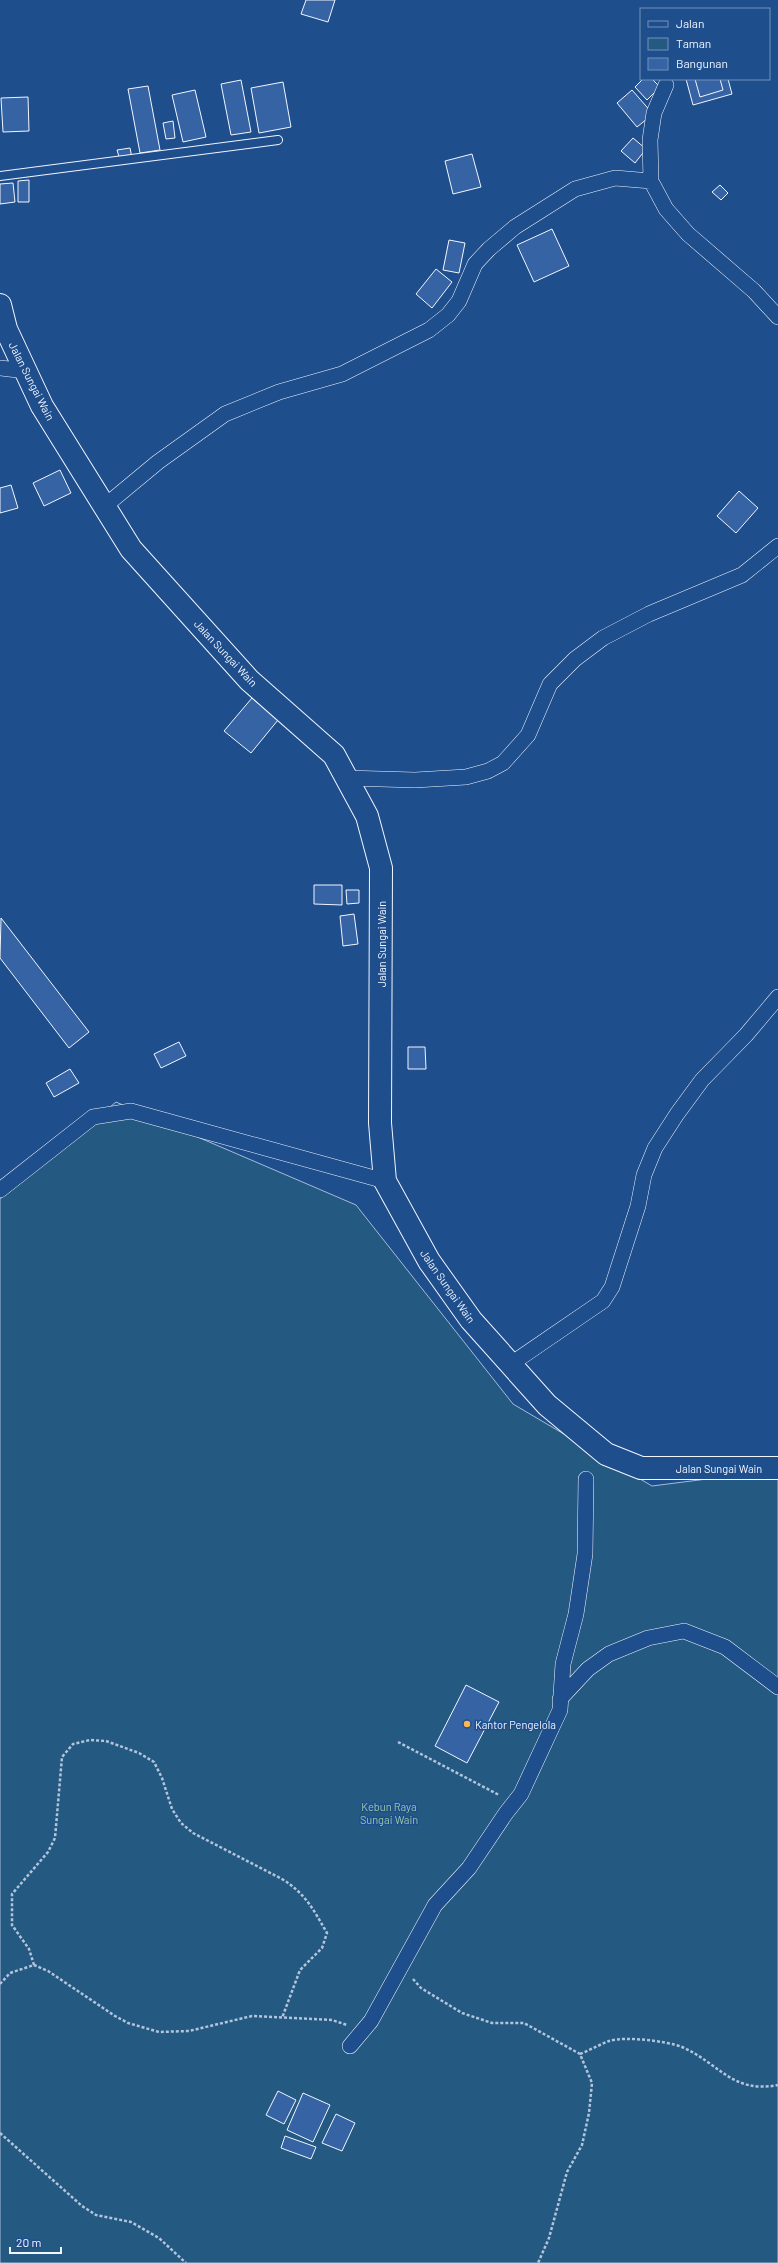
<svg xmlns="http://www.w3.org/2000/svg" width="778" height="2263" viewBox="0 0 778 2263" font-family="Barlow,sans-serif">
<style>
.green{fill:#245a82;stroke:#a8bbd7}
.building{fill:#3563a3;stroke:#f2f6ff}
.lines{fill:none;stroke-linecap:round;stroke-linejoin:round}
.lane-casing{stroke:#f2f6ff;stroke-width:10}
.street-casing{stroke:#f2f6ff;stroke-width:16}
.secondary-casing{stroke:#f2f6ff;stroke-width:24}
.path{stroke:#b3c4dc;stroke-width:2.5;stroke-dasharray:3 2;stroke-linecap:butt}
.lane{stroke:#1f4e8c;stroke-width:8}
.street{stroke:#1f4e8c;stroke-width:15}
.secondary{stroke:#1f4e8c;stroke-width:22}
.poi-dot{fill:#ffb74d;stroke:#1f4e8c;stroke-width:1.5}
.labels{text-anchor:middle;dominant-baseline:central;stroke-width:3;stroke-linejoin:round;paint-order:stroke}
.street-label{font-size:11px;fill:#f2f6ff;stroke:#1f4e8c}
.poi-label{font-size:11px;fill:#f2f6ff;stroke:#1f4e8c;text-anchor:start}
.park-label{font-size:11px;fill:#97c8a6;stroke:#1f4e8c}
</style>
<rect width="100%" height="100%" fill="#1f4e8c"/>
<path class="green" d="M 116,1102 L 356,1205 L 513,1404 L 652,1486 L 778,1470 L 778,2263 L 0,2263 L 0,1199 Z"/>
<path class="building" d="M 306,0 L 335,0 L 328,22 L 301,14 Z
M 643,79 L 652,79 L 660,87 L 647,100 L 635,87 Z
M 686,79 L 728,79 L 732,94 L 693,105 Z
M 695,79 L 720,79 L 723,90 L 700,97 Z
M 241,80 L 251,132 L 231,135 L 221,84 Z
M 283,82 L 291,127 L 259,133 L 251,88 Z
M 148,86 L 160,150 L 140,153 L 128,89 Z
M 195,90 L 206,137 L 183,142 L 172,95 Z
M 632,90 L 653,114 L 637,127 L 617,103 Z
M 28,97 L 29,131 L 3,132 L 1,98 Z
M 173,121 L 175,138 L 166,139 L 163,123 Z
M 633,138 L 646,149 L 635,163 L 621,151 Z
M 130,148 L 132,158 L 120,160 L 117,150 Z
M 472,154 L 481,187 L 453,194 L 445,161 Z
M 29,180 L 29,202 L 18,202 L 18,181 Z
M 13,183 L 15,202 L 0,204 L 0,184 Z
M 720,185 L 728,193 L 721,200 L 712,192 Z
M 552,229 L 569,266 L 534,282 L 517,245 Z
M 449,240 L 465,243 L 459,273 L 443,270 Z
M 436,269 L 452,282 L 432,308 L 416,294 Z
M 60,470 L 71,493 L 44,506 L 33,483 Z
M 11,485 L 18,508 L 0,513 L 0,488 Z
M 739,491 L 758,508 L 736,533 L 717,516 Z
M 252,698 L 278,720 L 251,753 L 224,731 Z
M 314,885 L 342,885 L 342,905 L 314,904 Z
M 346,890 L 359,890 L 359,903 L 347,904 Z
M 354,914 L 358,944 L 343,946 L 340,916 Z
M 1,918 L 89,1032 L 69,1048 L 0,958 Z
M 179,1042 L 186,1056 L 161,1068 L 154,1054 Z
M 408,1047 L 425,1047 L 426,1069 L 408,1069 Z
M 70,1069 L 79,1083 L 54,1097 L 46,1083 Z
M 466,1685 L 499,1702 L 467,1763 L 435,1746 Z
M 278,2091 L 296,2100 L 284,2124 L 266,2115 Z
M 303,2093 L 330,2105 L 313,2142 L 287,2130 Z
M 336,2114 L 355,2123 L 342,2151 L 322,2143 Z
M 285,2136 L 316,2147 L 311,2159 L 281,2148 Z"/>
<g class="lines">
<defs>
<path id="lane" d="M 0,176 L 278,140"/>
<path id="street" d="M 666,85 L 654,113 L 650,140 L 651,181 L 666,209 L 688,234 L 754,291 L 778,317
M 0,368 L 26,371
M 105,506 L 158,462 L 225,414 L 279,392 L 342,374 L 429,330 L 448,315 L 459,301 L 475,264 L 489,249 L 515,227 L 575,189 L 615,178 L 651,181
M 346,778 L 415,780 L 466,777 L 488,771 L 503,763 L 528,735 L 550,684 L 575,659 L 603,638 L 649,614 L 742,575 L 778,546
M 0,1190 L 93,1117 L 131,1111 L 385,1181
M 511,1364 L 603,1301 L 612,1287 L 638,1206 L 644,1175 L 655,1148 L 677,1114 L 702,1080 L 746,1035 L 778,997
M 560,1699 L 588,1669 L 609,1654 L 648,1638 L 684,1631 L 725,1647 L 778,1687
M 350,2046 L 371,2021 L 435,1905 L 469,1868 L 506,1813 L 521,1794 L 560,1710 L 563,1664 L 576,1614 L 585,1554 L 586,1479"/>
<path id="secondary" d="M 0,305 L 6,329 L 42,406 L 131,549 L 249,680 L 334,755 L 367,816 L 381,868 L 380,1123 L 385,1181 L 429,1261 L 471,1320 L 547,1405 L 606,1454 L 641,1468 L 778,1468"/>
</defs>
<use href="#lane" class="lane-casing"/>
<use href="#street" class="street-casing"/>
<use href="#secondary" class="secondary-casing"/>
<path class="path" d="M 398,1742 L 499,1795
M 34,1965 L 29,1949 L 12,1925 L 12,1894 L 48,1852 L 55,1838 L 62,1757 L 73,1744 L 90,1740 L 106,1741 L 139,1753 L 154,1762 L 162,1778 L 172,1809 L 181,1823 L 193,1833 L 282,1879 C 306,1894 313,1909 327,1933 L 322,1948 L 300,1970 L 282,2018
M 413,1979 L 421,1988 L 462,2013 L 492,2023 L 524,2023 L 580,2054 L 592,2083 L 589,2113 L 582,2145 L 567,2172 L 549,2238 L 538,2263
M 0,1984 L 10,1973 L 34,1965 L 48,1971 L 115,2016 L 128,2023 L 159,2032 L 189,2031 L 252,2016 L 332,2020 L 347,2025
M 580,2054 C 590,2050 599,2045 609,2041 C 625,2036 666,2041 682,2047 C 719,2063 732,2094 778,2085
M 0,2133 L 82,2206 L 96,2215 L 131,2222 L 159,2238 L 186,2263"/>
<use href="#lane" class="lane"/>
<use href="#street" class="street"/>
<use href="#secondary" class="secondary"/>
</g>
<circle class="poi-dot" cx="467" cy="1724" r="4"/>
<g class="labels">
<g class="street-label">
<text transform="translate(32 381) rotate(63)">Jalan Sungai Wain</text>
<text transform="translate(226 653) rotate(47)">Jalan Sungai Wain</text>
<text transform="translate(381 944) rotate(-90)">Jalan Sungai Wain</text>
<text transform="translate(448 1286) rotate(55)">Jalan Sungai Wain</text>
<text x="719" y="1468">Jalan Sungai Wain</text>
</g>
<g class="poi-label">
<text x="475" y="1724">Kantor Pengelola</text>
</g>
<g class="park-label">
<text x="389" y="1806">Kebun Raya<tspan x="389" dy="13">Sungai Wain</tspan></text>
</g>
</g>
<rect x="640" y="8" width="130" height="72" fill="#1f4e8c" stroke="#7391ba"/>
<rect x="648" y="21" width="20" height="6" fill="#1f4e8c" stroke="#7391ba"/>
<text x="676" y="28" font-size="12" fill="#f2f6ff">Jalan</text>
<rect x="648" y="38" width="20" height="12" fill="#245a82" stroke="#7391ba"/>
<text x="676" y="48" font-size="12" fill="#f2f6ff">Taman</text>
<rect x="648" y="58" width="20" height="12" fill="#3563a3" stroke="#7391ba"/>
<text x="676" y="68" font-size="12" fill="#f2f6ff">Bangunan</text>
<path d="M10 2247v6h51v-6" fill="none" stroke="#f2f6ff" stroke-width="2"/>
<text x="16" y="2247" font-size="12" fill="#f2f6ff" stroke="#1f4e8c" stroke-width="3" paint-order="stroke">20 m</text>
</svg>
